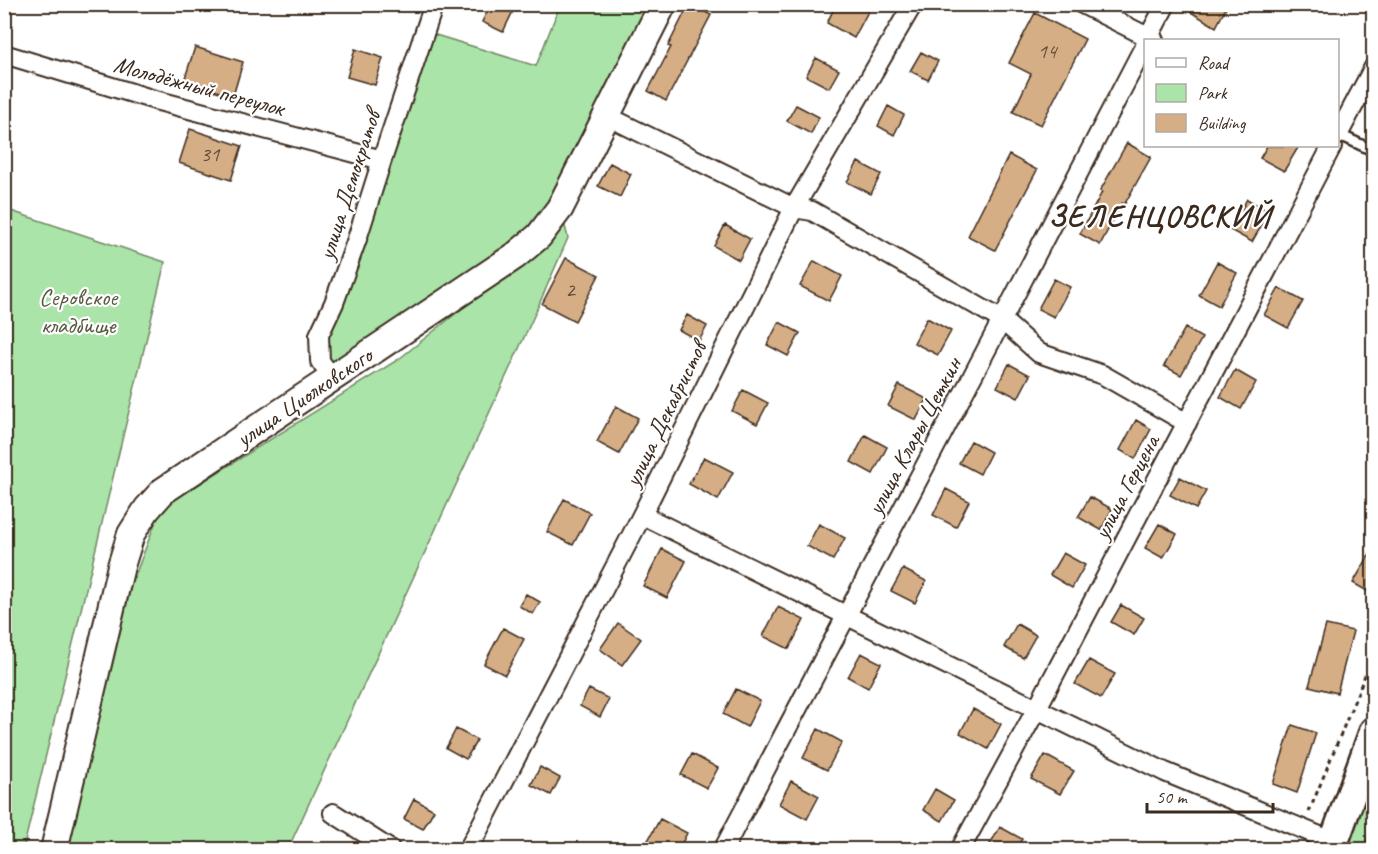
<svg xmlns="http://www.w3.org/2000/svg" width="1378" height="854" viewBox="0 0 1378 854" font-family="Caveat,sans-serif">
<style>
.green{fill:#aae4a9;stroke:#728764;stroke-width:1.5}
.building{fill:#d5ae86;stroke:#3b2a1e;stroke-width:1.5}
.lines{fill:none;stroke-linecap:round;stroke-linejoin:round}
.service-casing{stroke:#3b2a1e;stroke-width:14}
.minor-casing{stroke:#3b2a1e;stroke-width:22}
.secondary-casing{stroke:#3b2a1e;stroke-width:30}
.primary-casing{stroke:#3b2a1e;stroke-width:33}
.path{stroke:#3b2a1e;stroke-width:3;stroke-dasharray:4.5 4.5;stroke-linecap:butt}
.service{stroke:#fff;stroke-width:9}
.minor{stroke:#fff;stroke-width:18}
.secondary{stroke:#fff;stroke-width:26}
.primary{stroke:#fff;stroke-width:28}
.labels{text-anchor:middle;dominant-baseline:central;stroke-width:4.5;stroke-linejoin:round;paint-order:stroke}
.number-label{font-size:21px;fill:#624b38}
.street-label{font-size:24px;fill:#3b2a1e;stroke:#fff}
.park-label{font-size:24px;fill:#575841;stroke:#fff}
.district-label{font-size:30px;font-weight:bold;letter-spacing:1.5px;fill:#3b2a1e;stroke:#fff}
</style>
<rect width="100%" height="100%" fill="#fff"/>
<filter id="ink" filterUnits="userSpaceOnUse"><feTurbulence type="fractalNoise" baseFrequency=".0167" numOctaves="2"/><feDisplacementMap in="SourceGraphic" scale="12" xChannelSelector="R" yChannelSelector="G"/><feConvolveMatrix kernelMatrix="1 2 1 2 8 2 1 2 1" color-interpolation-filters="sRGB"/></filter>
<g filter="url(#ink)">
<path class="green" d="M 560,5 L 663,5 L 560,208 L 332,378 L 320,361 L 426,32 L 536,66 Z
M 5,209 L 165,262 L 23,850 L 4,849 Z
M 565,226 L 568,238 L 533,318 L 288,849 L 68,850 L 131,586 L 161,508 L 399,359 Z
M 1373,731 L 1373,823 L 1364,849 L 1331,850 Z"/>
<path class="building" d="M 491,4 L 504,4 L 514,9 L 503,32 L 482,22 Z
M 689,4 L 711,15 L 666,101 L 648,91 L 671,47 L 668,46 Z
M 836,4 L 872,4 L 854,38 L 827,23 Z
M 1177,4 L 1228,4 L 1216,27 Z
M 1035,13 L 1085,39 L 1041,125 L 1013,112 L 1031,74 L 1009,63 Z
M 195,47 L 243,62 L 233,96 L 184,81 Z
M 355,49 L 383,58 L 375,85 L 347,77 Z
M 921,52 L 938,61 L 928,80 L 910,71 Z
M 816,58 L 839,70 L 829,88 L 806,76 Z
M 796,105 L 819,117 L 811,134 L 787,121 Z
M 888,106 L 904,115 L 894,135 L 878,126 Z
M 190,129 L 242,146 L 231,180 L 179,163 Z
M 1127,143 L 1151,157 L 1124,205 L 1122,203 L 1100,245 L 1080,234 L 1102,192 L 1100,191 Z
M 1267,146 L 1299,146 L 1284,171 L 1260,158 Z
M 1009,155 L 1037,170 L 995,250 L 968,236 Z
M 858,162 L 881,174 L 871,194 L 847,182 Z
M 610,163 L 631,174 L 620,197 L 598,186 Z
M 1247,199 L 1269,212 L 1252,242 L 1230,230 Z
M 725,225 L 750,239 L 739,260 L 714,246 Z
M 566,258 L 599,275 L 575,321 L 542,304 Z
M 814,261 L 842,276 L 829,301 L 800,286 Z
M 1217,262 L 1237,273 L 1219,306 L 1199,295 Z
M 1054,279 L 1070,287 L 1054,317 L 1038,309 Z
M 1279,288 L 1303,301 L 1288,328 L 1264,315 Z
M 687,315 L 707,326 L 699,341 L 679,330 Z
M 927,318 L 951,331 L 938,355 L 914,343 Z
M 779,322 L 800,333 L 788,356 L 767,345 Z
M 1185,328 L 1202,338 L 1181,375 L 1164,366 Z
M 1009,364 L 1030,375 L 1018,398 L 997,387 Z
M 1235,370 L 1256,382 L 1241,409 L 1220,397 Z
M 899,385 L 927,399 L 916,420 L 888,406 Z
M 743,390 L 768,403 L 757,424 L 732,411 Z
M 616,406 L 638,418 L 619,454 L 597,442 Z
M 1136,420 L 1151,429 L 1135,459 L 1120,450 Z
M 865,435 L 887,447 L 873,474 L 851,462 Z
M 971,441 L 991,452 L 980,474 L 959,463 Z
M 704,457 L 733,472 L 718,500 L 689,484 Z
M 1180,477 L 1206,491 L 1196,509 L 1170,495 Z
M 946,489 L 969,501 L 956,527 L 933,515 Z
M 1090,497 L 1112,509 L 1101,530 L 1078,517 Z
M 564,499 L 590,513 L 573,545 L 547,532 Z
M 819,524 L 845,538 L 833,560 L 807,546 Z
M 1159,524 L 1177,534 L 1163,558 L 1145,548 Z
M 1374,547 L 1374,595 L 1353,583 Z
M 662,549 L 686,561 L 667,598 L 643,586 Z
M 1063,553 L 1085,565 L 1072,588 L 1050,575 Z
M 903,569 L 926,581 L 915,603 L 891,591 Z
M 526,594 L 540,602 L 533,614 L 519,606 Z
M 1121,605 L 1144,618 L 1134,635 L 1111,622 Z
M 778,607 L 804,620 L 789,649 L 763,636 Z
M 618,623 L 641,639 L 622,665 L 600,649 Z
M 1017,624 L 1036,635 L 1023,658 L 1004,647 Z
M 1326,625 L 1353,631 L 1337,693 L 1309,686 Z
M 503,628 L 524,639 L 505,675 L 484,664 Z
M 861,653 L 881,663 L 868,688 L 848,677 Z
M 1089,660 L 1115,674 L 1101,698 L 1075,684 Z
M 589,689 L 609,699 L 600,717 L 580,706 Z
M 736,689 L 760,701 L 747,727 L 723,714 Z
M 973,709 L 1001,724 L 988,749 L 960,733 Z
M 1292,725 L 1316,733 L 1297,793 L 1273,784 Z
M 456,729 L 477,740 L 466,759 L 446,748 Z
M 818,729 L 842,742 L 827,770 L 803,758 Z
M 692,754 L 718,768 L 707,788 L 681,775 Z
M 1045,755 L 1074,771 L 1060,794 L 1031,779 Z
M 540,767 L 560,778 L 551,795 L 531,785 Z
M 791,781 L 819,796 L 807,819 L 779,804 Z
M 935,789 L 954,800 L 942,821 L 923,810 Z
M 414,799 L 434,810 L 423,829 L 404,819 Z
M 660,819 L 687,833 L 679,849 L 657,849 L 646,844 Z
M 1000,827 L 1022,839 L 1016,849 L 987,849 Z"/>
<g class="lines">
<defs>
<path id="service" d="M 1338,134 L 1374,151"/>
<path id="minor" d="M 1082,4 L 1154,40
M 1147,40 L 1166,4
M 4,54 L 155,100 L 382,160
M 607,116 L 794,208 L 812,211 L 1002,320 L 1039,353 L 1103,375 L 1187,423
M 1338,135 L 1374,67
M 332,378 L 320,361 L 319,335 L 334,303 L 357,239 L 382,160 L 434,4
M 642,515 L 1165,772 L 1334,842
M 333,813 L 391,850
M 468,850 L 642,515 L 794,208 L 913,4
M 723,850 L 1002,320 L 1146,43
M 960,850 L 1036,710 L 1332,146"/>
<path id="secondary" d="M 54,850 L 121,566 L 131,534 L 147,509 L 163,491 L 515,256 L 539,236 L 560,208 L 663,4"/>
<path id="primary" d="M 1331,850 L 1374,731"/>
</defs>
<use href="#service" class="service-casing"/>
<use href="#minor" class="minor-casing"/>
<use href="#secondary" class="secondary-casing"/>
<use href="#primary" class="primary-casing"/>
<path class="path" d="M 1309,812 L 1374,653
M 1364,850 L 1374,823"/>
<use href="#service" class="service"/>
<use href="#minor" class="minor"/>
<use href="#secondary" class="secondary"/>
<use href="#primary" class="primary"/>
</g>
</g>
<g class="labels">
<g class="number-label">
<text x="1047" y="51">14</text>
<text x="210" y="154">31</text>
<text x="570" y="290">2</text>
</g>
<g class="street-label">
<text transform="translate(199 86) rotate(15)">Молодёжный переулок</text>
<text transform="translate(349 185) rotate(-72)">улица Демократов</text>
<text transform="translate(304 397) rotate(-34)">улица Циолковского</text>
<text transform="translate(665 414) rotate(-64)">улица Декабристов</text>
<text transform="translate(914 436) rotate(-62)">улица Клары Цеткин</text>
<text transform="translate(1126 487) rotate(-62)">улица Герцена</text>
</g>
<g class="park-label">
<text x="78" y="297">Серовское<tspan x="78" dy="28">кладбище</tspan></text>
</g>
<g class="district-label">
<text x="1160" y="216">ЗЕЛЕНЦОВСКИЙ</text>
</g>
</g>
<rect width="1378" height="854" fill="none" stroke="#fff" stroke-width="24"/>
<rect x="12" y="12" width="1354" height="830" fill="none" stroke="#3b2a1e" stroke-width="2" filter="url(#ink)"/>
<rect x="1144" y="39" width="195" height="108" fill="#ffffff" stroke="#b1aaa5" stroke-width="1.5"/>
<rect x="1156" y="58" width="30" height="9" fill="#ffffff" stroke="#b1aaa5" stroke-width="1.5"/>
<text x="1198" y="69" font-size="18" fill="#3b2a1e">Road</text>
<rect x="1156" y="84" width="30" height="18" fill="#aae4a9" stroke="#b1aaa5" stroke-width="1.5"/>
<text x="1198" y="99" font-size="18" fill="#3b2a1e">Park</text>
<rect x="1156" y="114" width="30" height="18" fill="#d5ae86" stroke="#b1aaa5" stroke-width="1.5"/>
<text x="1198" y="129" font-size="18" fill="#3b2a1e">Building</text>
<path d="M1147 803v9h126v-9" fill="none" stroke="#3b2a1e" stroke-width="3"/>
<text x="1156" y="803" font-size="18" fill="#3b2a1e" stroke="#ffffff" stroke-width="4.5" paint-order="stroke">50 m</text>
</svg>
